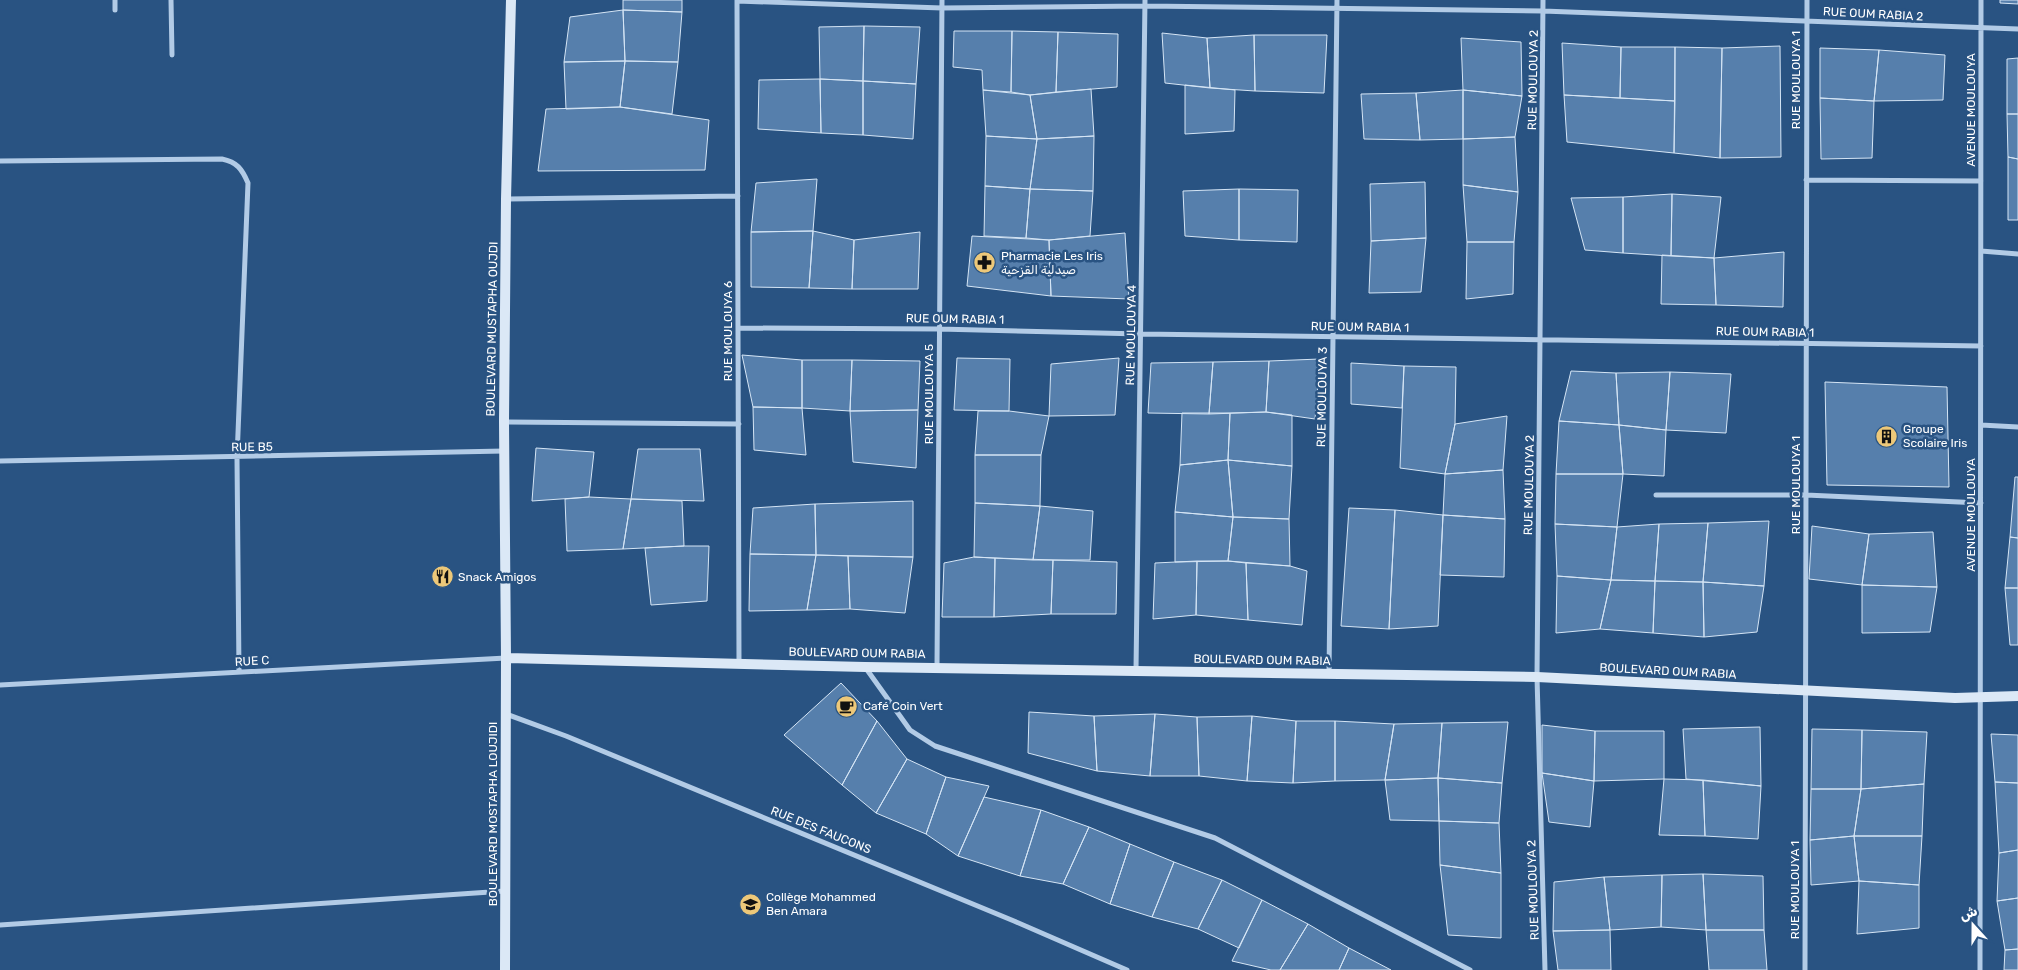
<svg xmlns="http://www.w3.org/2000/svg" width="2018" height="970" viewBox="0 0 2018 970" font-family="Rubik,'Noto Sans Arabic',sans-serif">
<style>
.building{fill:#567fac;stroke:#d5e5f5}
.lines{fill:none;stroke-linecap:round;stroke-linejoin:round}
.street{stroke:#b2cbe6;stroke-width:5}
.secondary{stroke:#dbe8f6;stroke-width:10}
.labels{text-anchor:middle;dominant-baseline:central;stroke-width:5;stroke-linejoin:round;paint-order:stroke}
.street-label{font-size:12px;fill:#fff;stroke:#295382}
.poi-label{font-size:12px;fill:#fff;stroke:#295382;text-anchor:start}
</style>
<rect width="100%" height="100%" fill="#295382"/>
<path class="building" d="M 623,0 L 682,0 L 682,12 L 623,10 Z
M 2000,0 L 2018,0 L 2018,4 L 2000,3 Z
M 623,10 L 625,61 L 564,62 L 570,17 Z
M 623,10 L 682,12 L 678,62 L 625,61 Z
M 864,26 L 863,81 L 820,79 L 819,27 Z
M 864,26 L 920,27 L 916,84 L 863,81 Z
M 954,31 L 1012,31 L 1011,92 L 983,90 L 982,70 L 953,67 Z
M 1012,31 L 1058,32 L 1056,92 L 1030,95 L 1011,92 Z
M 1058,32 L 1118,34 L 1117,87 L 1056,92 Z
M 1162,33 L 1207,38 L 1210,88 L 1165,83 Z
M 1254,35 L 1255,91 L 1210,88 L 1207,38 Z
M 1254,35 L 1327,35 L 1324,93 L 1255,91 Z
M 1461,38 L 1521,42 L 1522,96 L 1463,90 Z
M 1562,43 L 1621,47 L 1620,98 L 1564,95 Z
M 1780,46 L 1781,157 L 1720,158 L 1722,48 Z
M 1621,47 L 1675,47 L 1675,101 L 1620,98 Z
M 1675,47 L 1722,48 L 1720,158 L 1674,153 Z
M 1820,48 L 1879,50 L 1874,101 L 1820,98 Z
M 1879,50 L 1945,55 L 1943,100 L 1874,101 Z
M 2018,58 L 2018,114 L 2007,114 L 2007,59 Z
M 625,61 L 620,107 L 566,109 L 564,62 Z
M 625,61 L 678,62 L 672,114 L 620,107 Z
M 820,79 L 821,133 L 758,129 L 759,80 Z
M 820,79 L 863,81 L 863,135 L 821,133 Z
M 863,81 L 916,84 L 913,139 L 863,135 Z
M 1185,85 L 1235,90 L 1234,131 L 1185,134 Z
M 1091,89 L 1094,136 L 1037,139 L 1030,95 Z
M 983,90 L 1030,95 L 1037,139 L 986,136 Z
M 1463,90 L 1522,96 L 1515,137 L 1463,139 Z
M 1463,90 L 1463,139 L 1420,140 L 1416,93 Z
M 1416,93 L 1420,140 L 1364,139 L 1361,94 Z
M 1564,95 L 1675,101 L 1674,153 L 1567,142 Z
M 1820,98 L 1874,101 L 1872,158 L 1821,159 Z
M 620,107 L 709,120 L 705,170 L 538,171 L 546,109 Z
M 2007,114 L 2018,114 L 2018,159 L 2008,157 Z
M 986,136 L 1037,139 L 1030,189 L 985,186 Z
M 1094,136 L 1093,191 L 1030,189 L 1037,139 Z
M 1515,137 L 1518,192 L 1463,185 L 1463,139 Z
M 2008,157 L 2018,159 L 2018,220 L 2008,220 Z
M 817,179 L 813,231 L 751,232 L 756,183 Z
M 1425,182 L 1426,238 L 1371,241 L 1370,184 Z
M 1463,185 L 1518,192 L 1514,242 L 1467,242 Z
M 985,186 L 1030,189 L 1026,238 L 984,236 Z
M 1030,189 L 1093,191 L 1090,236 L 1049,240 L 1026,238 Z
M 1239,189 L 1298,190 L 1297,242 L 1239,240 Z
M 1239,189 L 1239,240 L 1185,236 L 1183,191 Z
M 1672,194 L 1671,256 L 1623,253 L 1623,197 Z
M 1672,194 L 1721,197 L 1714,258 L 1671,256 Z
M 1623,197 L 1623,253 L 1585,250 L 1571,198 Z
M 813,231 L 809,288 L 751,287 L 751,232 Z
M 813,231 L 854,240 L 852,289 L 809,288 Z
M 920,232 L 918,289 L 852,289 L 854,240 Z
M 1125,233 L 1129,299 L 1051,296 L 1049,240 Z
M 972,236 L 1049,240 L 1051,296 L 967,286 Z
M 1426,238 L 1421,292 L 1369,293 L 1371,241 Z
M 1467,242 L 1514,242 L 1513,294 L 1466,299 Z
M 1784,252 L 1783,307 L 1716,305 L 1714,258 Z
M 1662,255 L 1714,258 L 1716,305 L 1661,304 Z
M 742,355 L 802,360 L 802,408 L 753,407 Z
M 957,358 L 1010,359 L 1009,411 L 954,410 Z
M 1119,358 L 1115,415 L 1049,416 L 1051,364 Z
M 1320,359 L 1315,419 L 1266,412 L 1269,361 Z
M 802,360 L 852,360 L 850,411 L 802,408 Z
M 852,360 L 920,361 L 918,410 L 850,411 Z
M 1269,361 L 1266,412 L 1209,414 L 1213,362 Z
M 1213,362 L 1209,414 L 1148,413 L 1151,363 Z
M 1351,363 L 1404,366 L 1402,408 L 1351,404 Z
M 1404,366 L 1456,367 L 1455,424 L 1445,474 L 1400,468 Z
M 1571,371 L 1616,373 L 1619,425 L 1559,421 Z
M 1670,372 L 1731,374 L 1726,433 L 1666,430 Z
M 1670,372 L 1666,430 L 1619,425 L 1616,373 Z
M 1825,382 L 1947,387 L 1949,487 L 1827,485 Z
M 753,407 L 802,408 L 806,455 L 754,450 Z
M 918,410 L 916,468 L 853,462 L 850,411 Z
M 978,411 L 1009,411 L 1049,416 L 1041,455 L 975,455 Z
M 1266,412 L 1292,415 L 1292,466 L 1228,460 L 1230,413 Z
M 1182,413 L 1230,413 L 1228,460 L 1180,465 Z
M 1507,416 L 1503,470 L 1445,474 L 1455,424 Z
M 1559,421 L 1619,425 L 1623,474 L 1556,474 Z
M 1619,425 L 1666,430 L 1664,476 L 1623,474 Z
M 536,448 L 594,452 L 589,497 L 532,501 Z
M 638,449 L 700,449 L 704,501 L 631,499 Z
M 975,455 L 1041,455 L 1040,506 L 975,503 Z
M 1228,460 L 1233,517 L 1175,512 L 1180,465 Z
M 1228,460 L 1292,466 L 1289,519 L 1233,517 Z
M 1503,470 L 1505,519 L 1443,515 L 1445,474 Z
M 1556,474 L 1623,474 L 1617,527 L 1555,524 Z
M 2015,477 L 2018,477 L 2018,538 L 2010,537 Z
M 589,497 L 631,499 L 623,549 L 567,551 L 565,499 Z
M 631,499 L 682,501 L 684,546 L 623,549 Z
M 913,501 L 913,557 L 816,555 L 815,504 Z
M 975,503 L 1040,506 L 1033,560 L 974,557 Z
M 815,504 L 816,555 L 750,554 L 753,508 Z
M 1040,506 L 1093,511 L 1090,560 L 1033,560 Z
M 1349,508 L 1395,510 L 1389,629 L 1341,626 Z
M 1395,510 L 1443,515 L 1438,626 L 1389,629 Z
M 1175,512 L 1233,517 L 1228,561 L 1175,562 Z
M 1443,515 L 1505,519 L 1504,577 L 1440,575 Z
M 1233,517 L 1289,519 L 1290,566 L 1228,561 Z
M 1769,521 L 1764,586 L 1703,582 L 1708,523 Z
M 1708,523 L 1703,582 L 1655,581 L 1659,524 Z
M 1555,524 L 1617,527 L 1611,580 L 1557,576 Z
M 1659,524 L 1655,581 L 1611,580 L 1617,527 Z
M 1812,526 L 1869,534 L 1862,585 L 1809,579 Z
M 1933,532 L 1937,587 L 1862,585 L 1869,534 Z
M 2010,537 L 2018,538 L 2018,588 L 2005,588 Z
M 684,546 L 709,546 L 707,601 L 651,605 L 645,548 Z
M 750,554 L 816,555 L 807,610 L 749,611 Z
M 816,555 L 848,556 L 850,609 L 807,610 Z
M 848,556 L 913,557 L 905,613 L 850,609 Z
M 974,557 L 995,558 L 994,617 L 942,617 L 944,563 Z
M 995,558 L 1053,560 L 1051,614 L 994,617 Z
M 1053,560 L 1117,562 L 1116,614 L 1051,614 Z
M 1197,561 L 1196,615 L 1153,619 L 1155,563 Z
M 1197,561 L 1228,561 L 1246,563 L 1248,620 L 1196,615 Z
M 1246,563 L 1290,566 L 1307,571 L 1302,625 L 1248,620 Z
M 1557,576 L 1611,580 L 1600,629 L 1556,633 Z
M 1611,580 L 1655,581 L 1653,633 L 1600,629 Z
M 1655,581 L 1703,582 L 1704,637 L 1653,633 Z
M 1703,582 L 1764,586 L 1757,632 L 1704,637 Z
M 1862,585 L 1937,587 L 1930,632 L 1862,633 Z
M 2005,588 L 2018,588 L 2018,645 L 2010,645 Z
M 841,683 L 877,721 L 842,785 L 784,735 Z
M 1029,712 L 1094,716 L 1097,771 L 1028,753 Z
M 1155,714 L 1150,776 L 1097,771 L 1094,716 Z
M 1155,714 L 1197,717 L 1199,776 L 1150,776 Z
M 1252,716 L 1247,781 L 1199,776 L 1197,717 Z
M 1252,716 L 1296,721 L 1293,783 L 1247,781 Z
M 877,721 L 907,759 L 876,813 L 842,785 Z
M 1296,721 L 1335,721 L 1335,781 L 1293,783 Z
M 1335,721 L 1394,724 L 1385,780 L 1335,781 Z
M 1508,722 L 1502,783 L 1438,778 L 1442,723 Z
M 1442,723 L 1438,778 L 1385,780 L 1394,724 Z
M 1542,725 L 1595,731 L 1594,781 L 1542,773 Z
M 1760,727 L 1761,786 L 1686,779 L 1683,729 Z
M 1812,729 L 1862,730 L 1861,789 L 1811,789 Z
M 1862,730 L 1927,732 L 1924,784 L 1861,789 Z
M 1595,731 L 1664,731 L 1664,779 L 1594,781 Z
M 1991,734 L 2018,735 L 2018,783 L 1995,782 Z
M 907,759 L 946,777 L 926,834 L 876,813 Z
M 1542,773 L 1594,781 L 1590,827 L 1549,822 Z
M 946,777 L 989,786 L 958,856 L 926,834 Z
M 1438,778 L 1502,783 L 1499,823 L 1439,821 Z
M 1438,778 L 1439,821 L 1390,820 L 1385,780 Z
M 1664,779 L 1703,780 L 1705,836 L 1659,835 Z
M 1703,780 L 1761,786 L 1758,839 L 1705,836 Z
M 1995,782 L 2018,783 L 2018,850 L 1999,853 Z
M 1924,784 L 1922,836 L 1854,836 L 1861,789 Z
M 1811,789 L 1861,789 L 1854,836 L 1810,840 Z
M 984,797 L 1041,810 L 1020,876 L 958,856 Z
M 1041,810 L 1089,827 L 1063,884 L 1020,876 Z
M 1439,821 L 1499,823 L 1501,873 L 1440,865 Z
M 1089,827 L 1130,844 L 1110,904 L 1063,884 Z
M 1854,836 L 1922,836 L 1919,885 L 1859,881 Z
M 1854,836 L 1859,881 L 1811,885 L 1810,840 Z
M 1130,844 L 1174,862 L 1152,917 L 1110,904 Z
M 2018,850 L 2018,898 L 1997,901 L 1999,853 Z
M 1174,862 L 1222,880 L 1198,929 L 1152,917 Z
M 1440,865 L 1501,873 L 1501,938 L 1448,935 Z
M 1703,874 L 1763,876 L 1764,930 L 1706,930 Z
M 1703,874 L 1706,930 L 1661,927 L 1662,875 Z
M 1662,875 L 1661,927 L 1610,930 L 1604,877 Z
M 1604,877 L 1610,930 L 1553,931 L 1554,882 Z
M 1222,880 L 1262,900 L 1239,948 L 1198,929 Z
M 1859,881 L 1919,885 L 1919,928 L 1857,934 Z
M 2018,898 L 2018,949 L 2005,950 L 1997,901 Z
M 1262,900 L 1308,924 L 1280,970 L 1271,970 L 1232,961 Z
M 1308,924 L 1349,948 L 1339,970 L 1280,970 Z
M 1610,930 L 1611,970 L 1558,970 L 1553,931 Z
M 1706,930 L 1764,930 L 1767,970 L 1709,970 Z
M 1349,948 L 1391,970 L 1339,970 Z
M 2018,949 L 2018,970 L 2004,970 L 2005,950 Z"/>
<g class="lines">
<path class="street" d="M 115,0 L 115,10
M 171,0 L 172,55
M 737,0 L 739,663
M 1543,0 L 1537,677 L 1545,970
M 737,1 L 942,8 L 1145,6 L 1543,11 L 2018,29
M 0,161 L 222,159 C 237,162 242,169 248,183 L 237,458 L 239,672
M 1806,180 L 1981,181
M 506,199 L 738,196
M 1981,251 L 2018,254
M 738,328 L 939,329 L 1141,334 L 1981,346
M 504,422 L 739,424
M 1981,425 L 2018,427
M 0,461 L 504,451
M 1656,495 L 1806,495 L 1981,503
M 865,667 L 910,730 L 935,746 L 1215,838 L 1470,970
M 937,667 L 942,0
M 1136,670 L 1145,0
M 1329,674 L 1337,0
M 0,685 L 506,658
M 506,714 L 566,736 L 1014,921 L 1127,970
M 0,925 L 505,891
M 1805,970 L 1807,0
M 1980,970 L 1981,0"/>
<path class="secondary" d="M 506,658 L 865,667 L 1537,677 L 1955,698 L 2018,696
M 505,970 L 506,658 L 504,422 L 506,199 L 511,0"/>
</g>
<defs>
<symbol id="pharmacy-disc" viewBox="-11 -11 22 22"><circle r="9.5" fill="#edc879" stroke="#295382"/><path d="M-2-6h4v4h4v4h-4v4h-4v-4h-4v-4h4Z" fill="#111"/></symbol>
<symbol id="building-disc" viewBox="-11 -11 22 22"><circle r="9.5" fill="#edc879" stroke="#295382"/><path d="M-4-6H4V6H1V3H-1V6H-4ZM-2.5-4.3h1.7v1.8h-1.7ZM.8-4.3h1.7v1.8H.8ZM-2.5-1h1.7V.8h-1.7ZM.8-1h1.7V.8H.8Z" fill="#111"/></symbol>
<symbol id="restaurant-disc" viewBox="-11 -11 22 22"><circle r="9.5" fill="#edc879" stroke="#295382"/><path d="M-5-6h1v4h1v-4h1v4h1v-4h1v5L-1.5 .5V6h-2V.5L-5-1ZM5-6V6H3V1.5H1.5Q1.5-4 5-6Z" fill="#111"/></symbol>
<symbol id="cafe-disc" viewBox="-11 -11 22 22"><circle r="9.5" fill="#edc879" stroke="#295382"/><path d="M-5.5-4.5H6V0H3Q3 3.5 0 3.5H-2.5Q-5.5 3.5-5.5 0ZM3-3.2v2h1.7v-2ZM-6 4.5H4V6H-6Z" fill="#111"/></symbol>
<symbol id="school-disc" viewBox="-11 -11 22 22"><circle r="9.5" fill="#edc879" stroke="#295382"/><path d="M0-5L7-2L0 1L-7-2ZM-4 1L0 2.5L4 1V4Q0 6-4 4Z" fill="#111"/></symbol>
</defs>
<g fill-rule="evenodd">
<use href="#pharmacy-disc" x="972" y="250" width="25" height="25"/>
<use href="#building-disc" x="1874" y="424" width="25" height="25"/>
<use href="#restaurant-disc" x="430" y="564" width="25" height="25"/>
<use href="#cafe-disc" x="834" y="694" width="25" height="25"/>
<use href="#school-disc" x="738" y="892" width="25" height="25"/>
</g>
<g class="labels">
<g class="street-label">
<text transform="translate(1873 14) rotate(3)">RUE OUM RABIA 2</text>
<text transform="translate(1533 80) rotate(-89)">RUE MOULOUYA 2</text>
<text transform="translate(1796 80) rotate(-90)">RUE MOULOUYA 1</text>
<text transform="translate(1971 110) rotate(-90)">AVENUE MOULOUYA</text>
<text transform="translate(955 319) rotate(1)">RUE OUM RABIA 1</text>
<text transform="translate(1360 327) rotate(1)">RUE OUM RABIA 1</text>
<text transform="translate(492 329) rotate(-89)">BOULEVARD MUSTAPHA OUJDI</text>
<text transform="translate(728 331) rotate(-90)">RUE MOULOUYA 6</text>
<text transform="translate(1765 332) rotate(1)">RUE OUM RABIA 1</text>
<text transform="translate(1131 335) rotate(-89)">RUE MOULOUYA 4</text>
<text transform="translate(929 394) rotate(-90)">RUE MOULOUYA 5</text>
<text transform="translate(1322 397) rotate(-89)">RUE MOULOUYA 3</text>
<text transform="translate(252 447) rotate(-1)">RUE B5</text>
<text transform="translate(1529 485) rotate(-89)">RUE MOULOUYA 2</text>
<text transform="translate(1796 485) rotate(-90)">RUE MOULOUYA 1</text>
<text transform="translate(1971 515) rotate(-90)">AVENUE MOULOUYA</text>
<text transform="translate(857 653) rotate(1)">BOULEVARD OUM RABIA</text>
<text transform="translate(1262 660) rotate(1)">BOULEVARD OUM RABIA</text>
<text transform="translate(252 661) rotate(-3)">RUE C</text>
<text transform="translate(1668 671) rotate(3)">BOULEVARD OUM RABIA</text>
<text transform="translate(493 814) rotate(-90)">BOULEVARD MOSTAPHA LOUJIDI</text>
<text transform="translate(821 830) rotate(22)">RUE DES FAUCONS</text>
<text transform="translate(1533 890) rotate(-92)">RUE MOULOUYA 2</text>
<text transform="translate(1795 890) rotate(-90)">RUE MOULOUYA 1</text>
</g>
<g class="poi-label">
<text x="1001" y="256">Pharmacie Les Iris<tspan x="1001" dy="14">صيدلية القزحية</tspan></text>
<text x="1903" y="429">Groupe<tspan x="1903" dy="14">Scolaire Iris</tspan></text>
<text x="458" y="577">Snack Amigos</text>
<text x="863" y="706">Café Coin Vert</text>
<text x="766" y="897">Collège Mohammed<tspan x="766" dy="14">Ben Amara</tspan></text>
</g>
</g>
<g transform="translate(1973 925) rotate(339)" stroke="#295382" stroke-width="4" paint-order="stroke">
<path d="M0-4L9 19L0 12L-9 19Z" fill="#ffffff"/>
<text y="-8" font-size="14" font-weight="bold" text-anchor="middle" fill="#ffffff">ش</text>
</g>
</svg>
